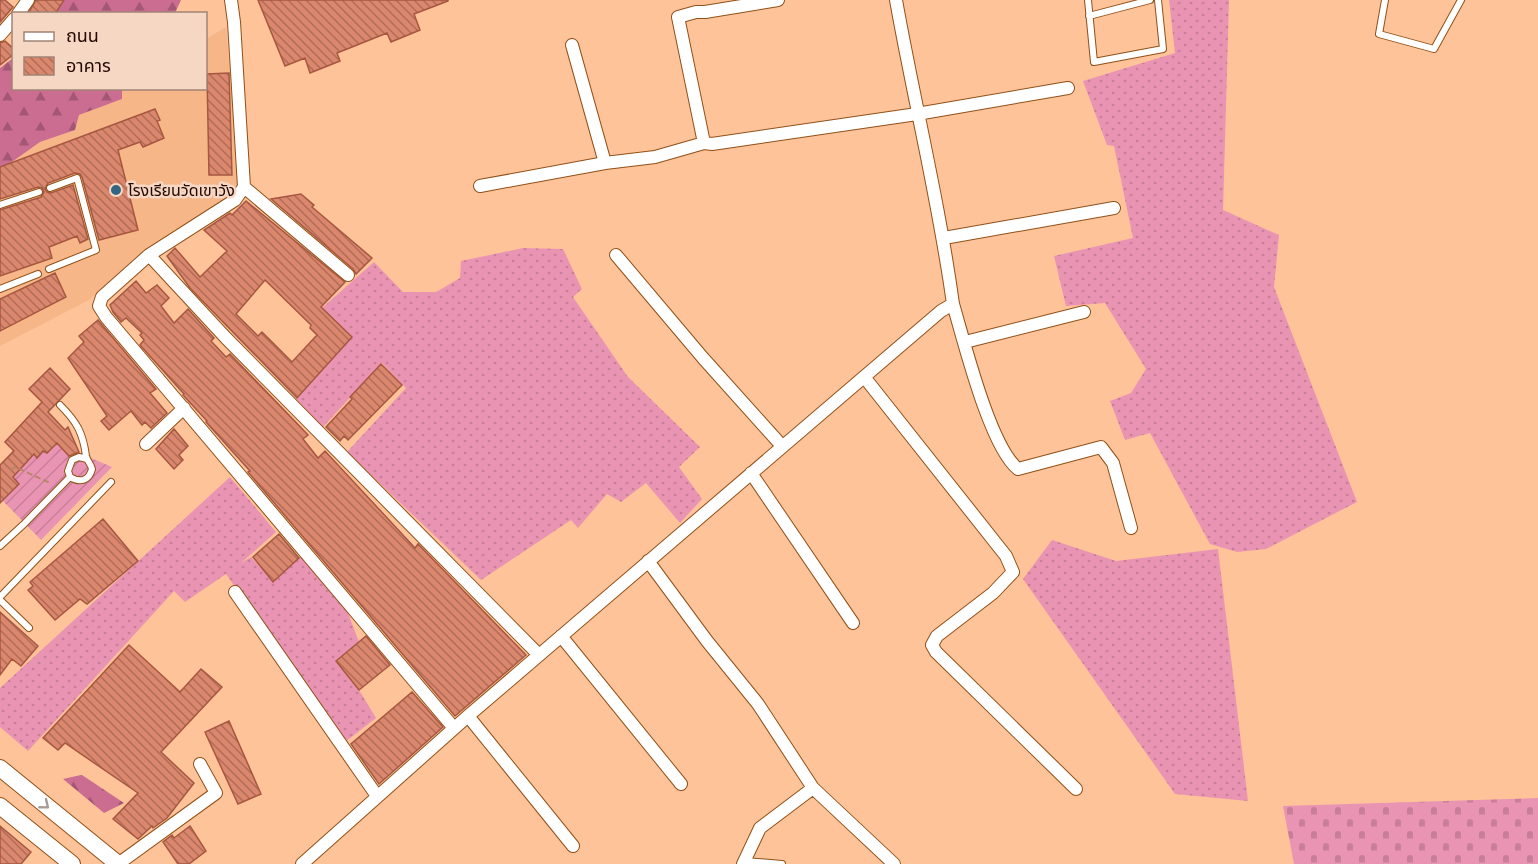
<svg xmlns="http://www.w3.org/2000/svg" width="1538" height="864" viewBox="0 0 1538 864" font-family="Poppins,'Noto Sans Thai',sans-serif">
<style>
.built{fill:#f6b688}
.grass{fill:url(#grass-dots)}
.forest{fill:url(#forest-firs)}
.cemetery{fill:url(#cemetery-stones)}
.garden{fill:url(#garden-furrows)}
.building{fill:url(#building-back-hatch);stroke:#a65740;stroke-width:1.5;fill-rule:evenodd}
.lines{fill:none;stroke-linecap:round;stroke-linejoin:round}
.lane-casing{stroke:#915017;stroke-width:8}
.street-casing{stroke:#915017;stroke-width:14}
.secondary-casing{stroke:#915017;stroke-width:18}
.path{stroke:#b78667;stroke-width:2;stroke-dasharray:6 3;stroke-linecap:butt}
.lane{stroke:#fff;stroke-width:6}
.street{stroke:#fff;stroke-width:12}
.secondary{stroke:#fff;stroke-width:16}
.oneway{stroke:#a79c99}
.poi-dot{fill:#326582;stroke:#f6d7c3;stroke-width:2}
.labels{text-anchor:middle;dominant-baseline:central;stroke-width:5;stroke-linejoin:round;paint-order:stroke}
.poi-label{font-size:16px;fill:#220800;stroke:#f6d7c3;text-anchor:start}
</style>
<defs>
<pattern id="grass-dots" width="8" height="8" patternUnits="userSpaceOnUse" patternTransform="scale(1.5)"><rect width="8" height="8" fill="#ea94b3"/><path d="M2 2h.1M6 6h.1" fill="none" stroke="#c87e98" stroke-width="1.8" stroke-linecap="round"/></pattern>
<pattern id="forest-firs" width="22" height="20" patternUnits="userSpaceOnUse" patternTransform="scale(1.5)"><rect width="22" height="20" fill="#cb6c91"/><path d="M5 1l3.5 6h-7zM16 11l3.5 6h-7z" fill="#a45774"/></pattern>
<pattern id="cemetery-stones" width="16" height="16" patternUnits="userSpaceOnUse" patternTransform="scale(1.5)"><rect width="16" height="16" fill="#ea94b3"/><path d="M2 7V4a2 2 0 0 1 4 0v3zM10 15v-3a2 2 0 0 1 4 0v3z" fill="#c87e98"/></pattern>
<pattern id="garden-furrows" width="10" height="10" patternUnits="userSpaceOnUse" patternTransform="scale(1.5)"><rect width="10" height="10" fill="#ea94b3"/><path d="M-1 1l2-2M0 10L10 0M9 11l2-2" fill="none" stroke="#c87e98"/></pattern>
<pattern id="building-back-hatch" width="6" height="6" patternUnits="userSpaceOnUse" patternTransform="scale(1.5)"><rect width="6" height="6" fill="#db876e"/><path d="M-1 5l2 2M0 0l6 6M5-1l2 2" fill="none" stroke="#b16c58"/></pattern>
</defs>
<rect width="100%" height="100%" fill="#fec399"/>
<path class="built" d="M 226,27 L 239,182 L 226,198 L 147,247 L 89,300 L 0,346 L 0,167 L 9,164 L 40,142 L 75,130 L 79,115 L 122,99 L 122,89 L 206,88 L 206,39 Z"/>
<path class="grass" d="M 1169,0 L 1229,0 L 1223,210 L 1279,235 L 1274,287 L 1357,502 L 1266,549 L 1237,552 L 1210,544 L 1150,433 L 1125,440 L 1110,401 L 1131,393 L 1146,369 L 1105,303 L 1066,306 L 1054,256 L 1133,238 L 1114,146 L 1107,145 L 1083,81 L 1175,53 Z
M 523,248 L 563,249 L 582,289 L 573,297 L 628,377 L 700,447 L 679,467 L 702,499 L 680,523 L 646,483 L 621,502 L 607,494 L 578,528 L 571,520 L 481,580 L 347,452 L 406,388 L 382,363 L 323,427 L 296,399 L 351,338 L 322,308 L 374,262 L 403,292 L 436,292 L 460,278 L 461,261 Z
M 230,477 L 276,532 L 241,563 L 251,557 L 273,581 L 301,556 L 348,613 L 359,642 L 336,662 L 359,690 L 376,718 L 344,743 L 226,574 L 185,602 L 174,591 L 28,751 L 0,727 L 0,688 Z
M 1052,540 L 1116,561 L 1218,549 L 1248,801 L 1175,794 L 1023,579 Z"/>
<path class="forest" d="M 64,0 L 181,0 L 175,13 L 55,14 Z
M 13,58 L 14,88 L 122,89 L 122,99 L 79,115 L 75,130 L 40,142 L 9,164 L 0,167 L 0,68 Z
M 81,775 L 82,775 L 124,803 L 104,813 L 63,779 Z"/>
<path class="cemetery" d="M 1538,798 L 1538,864 L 1294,864 L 1283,806 Z"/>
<path class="garden" d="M 57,443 L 71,457 L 79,453 L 112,467 L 41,540 L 2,500 L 19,484 L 1,464 L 13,450 L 34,454 L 37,458 L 43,451 L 47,453 Z"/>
<path class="building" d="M 0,0 L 5,0 L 13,7 L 0,22 Z
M 36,0 L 64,0 L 55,14 L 28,14 Z
M 258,0 L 448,0 L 448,1 L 414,14 L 420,30 L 391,42 L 387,33 L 337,53 L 340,61 L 310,73 L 305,58 L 285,66 Z
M 5,41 L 14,49 L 14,54 L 0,65 L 0,43 Z
M 229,73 L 232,175 L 209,175 L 207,74 Z
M 155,109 L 160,120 L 157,121 L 164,138 L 143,147 L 140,142 L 118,150 L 138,230 L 99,240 L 82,177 L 80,174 L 75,173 L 48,183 L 45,189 L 47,192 L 51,193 L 73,185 L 88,239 L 80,243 L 77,236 L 49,247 L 52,258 L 0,276 L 0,210 L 41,197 L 44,192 L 42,188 L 38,187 L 0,199 L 0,167 Z
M 301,194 L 314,205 L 312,207 L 372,258 L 356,274 L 353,269 L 271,199 Z
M 246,201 L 345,282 L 321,307 L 352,337 L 297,398 L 190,288 L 167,256 L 175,248 L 200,277 L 227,251 L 204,230 L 230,213 L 232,215 ZM 265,280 L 311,325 L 310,328 L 317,335 L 292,362 L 262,332 L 258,336 L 236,314 Z
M 55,273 L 66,297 L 0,331 L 0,299 Z
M 136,281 L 146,293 L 157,285 L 169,298 L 161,306 L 174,323 L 188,309 L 214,338 L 211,341 L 226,357 L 230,354 L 308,435 L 303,439 L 318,458 L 325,451 L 415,548 L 418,544 L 526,655 L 455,716 L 248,472 L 250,471 L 206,422 L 207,421 L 183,395 L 184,394 L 140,345 L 144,340 L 140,335 L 142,333 L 126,318 L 121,322 L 113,312 L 110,305 Z
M 98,320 L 156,389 L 150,393 L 167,413 L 151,428 L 145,422 L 142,425 L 131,411 L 109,430 L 101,421 L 107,416 L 68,358 L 84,342 L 79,336 Z
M 381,364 L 402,385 L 348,440 L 344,436 L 340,441 L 326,427 L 352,399 L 350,397 Z
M 50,368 L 70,389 L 48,412 L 65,430 L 68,427 L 79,452 L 69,456 L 57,443 L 47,453 L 43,451 L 37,458 L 34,454 L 13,477 L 19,484 L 0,503 L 0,465 L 14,451 L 5,442 L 42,402 L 29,389 Z
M 174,429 L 188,446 L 179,455 L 183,460 L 174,469 L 156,449 Z
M 103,519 L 138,561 L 87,604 L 80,599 L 55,620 L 28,590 L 33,586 L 30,582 Z
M 279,534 L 299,558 L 273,582 L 253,557 Z
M 0,612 L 38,646 L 21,666 L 12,659 L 0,675 Z
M 366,636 L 390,665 L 359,690 L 336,661 Z
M 129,645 L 180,692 L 201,669 L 222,687 L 161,752 L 194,783 L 167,818 L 153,828 L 152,826 L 138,839 L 113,819 L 138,793 L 65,743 L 58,750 L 43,738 Z
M 412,692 L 443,727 L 379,784 L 351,744 Z
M 229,721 L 261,794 L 238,804 L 205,732 Z
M 0,826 L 31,852 L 21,864 L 0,864 Z
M 190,826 L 206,851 L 189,864 L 178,864 L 163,842 L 172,835 L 174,838 Z"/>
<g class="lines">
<defs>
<path id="lane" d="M 1088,0 L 1094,62 L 1163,49 L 1158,0
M 1385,0 L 1379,34 L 1434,49 L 1461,0
M 1089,16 L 1150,0
M 0,205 L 39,192
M 49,269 L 96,250 L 77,178 L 50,188
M 0,289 L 38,274
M 60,405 C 77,422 83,433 86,456 C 87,461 91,464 92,469 C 89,481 80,483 70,477
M 70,477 L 68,471 L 72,460 L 79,457 L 87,459
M 0,546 L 24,524 L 70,477
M 0,597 L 111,482
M 0,600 L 29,628
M 745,861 L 782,864"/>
<path id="street" d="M 231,0 L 234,22 L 244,187 L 235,200 L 149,255 L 102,297 L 99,306 L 106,317 L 454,728
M 18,14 L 28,0
M 0,35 L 14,19
M 572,45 L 605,163
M 704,143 L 678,17 L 696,12 L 705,12 L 778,0
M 480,186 L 605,163 L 655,157 L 704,143 L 712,144 L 917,114 L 1068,88
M 244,187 L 348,275
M 944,238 L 1114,208
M 149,255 L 226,338 L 539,655
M 616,255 L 703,358 L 782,446
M 953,304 C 964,341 990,447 1018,469 L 1101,447 L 1113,463 L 1131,528
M 965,342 L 1084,312
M 865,378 L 1006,556 L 1013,572 L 993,593 L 937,636 L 932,645 L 936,652 L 1076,789
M 146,444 L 184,408
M 751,473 L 853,623
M 648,561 L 707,641 L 758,704 L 813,788 L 894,864
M 235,592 L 377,796
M 561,636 L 681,784
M 468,716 L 573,846
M 118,864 L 216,793 L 200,764
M 302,864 L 468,716 L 941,311 L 953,304 C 939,202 914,101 896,0
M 743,864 L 760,828 L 813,788"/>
<path id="secondary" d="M 0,768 L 118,864
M 0,806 L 72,864"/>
</defs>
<use href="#lane" class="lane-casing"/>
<use href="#street" class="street-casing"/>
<use href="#secondary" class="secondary-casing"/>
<path class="path" d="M 11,470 L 15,467 L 50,483"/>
<use href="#lane" class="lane"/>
<use href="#street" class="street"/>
<use href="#secondary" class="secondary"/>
</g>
<defs><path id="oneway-chevron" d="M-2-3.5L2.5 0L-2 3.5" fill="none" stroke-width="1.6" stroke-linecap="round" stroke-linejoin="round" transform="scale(1.5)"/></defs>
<use class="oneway" href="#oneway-chevron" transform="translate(45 805) rotate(39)"/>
<circle class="poi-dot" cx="116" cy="190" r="6"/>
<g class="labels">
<g class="poi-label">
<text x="128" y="190">โรงเรียนวัดเขาวัง</text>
</g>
</g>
<rect x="12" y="12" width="195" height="78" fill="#f6d7c3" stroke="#a18475" stroke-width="1.5"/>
<rect x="24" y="32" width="30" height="9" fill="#ffffff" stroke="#a18475" stroke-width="1.5"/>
<text x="66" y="42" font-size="18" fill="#220800">ถนน</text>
<rect x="24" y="57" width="30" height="18" fill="url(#building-back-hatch)" stroke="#a18475" stroke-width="1.5"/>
<text x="66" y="72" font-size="18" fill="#220800">อาคาร</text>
</svg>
